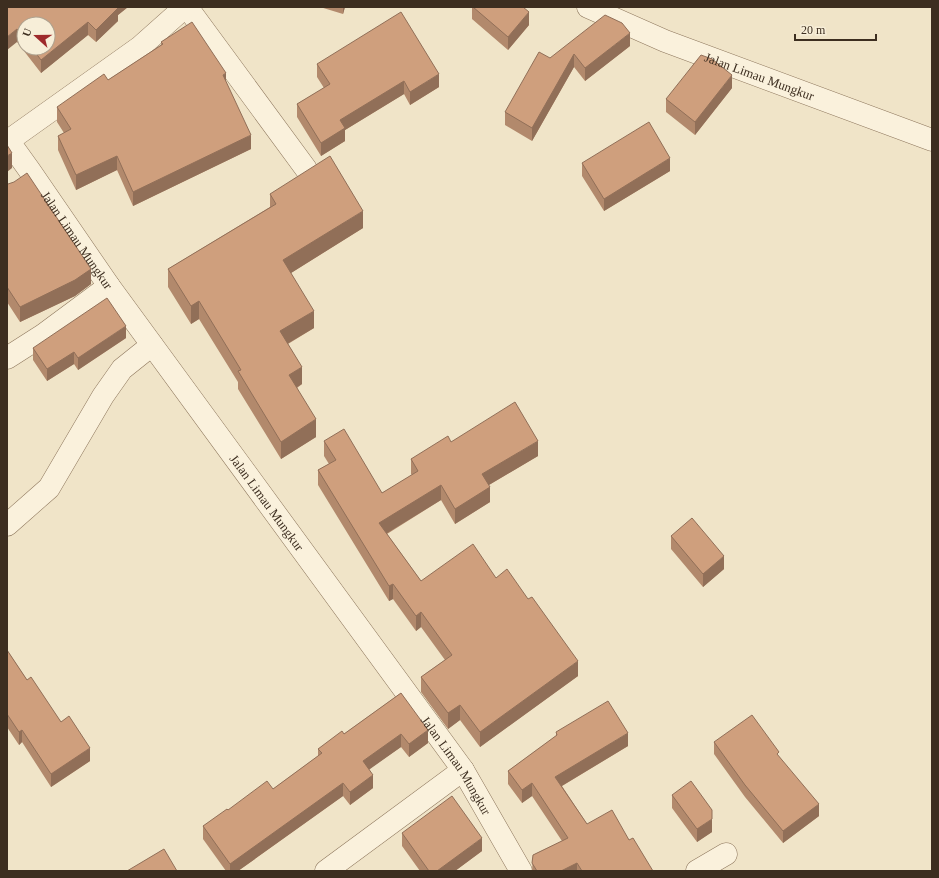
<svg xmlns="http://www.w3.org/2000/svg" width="939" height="878" viewBox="0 0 939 878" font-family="'Times New Roman',serif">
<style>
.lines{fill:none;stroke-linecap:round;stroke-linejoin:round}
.minor-casing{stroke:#8d765c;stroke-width:23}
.minor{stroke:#faf1dc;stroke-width:22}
.wall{fill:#b2896c;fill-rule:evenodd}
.shaded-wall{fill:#916f58}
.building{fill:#cf9f7d;stroke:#916f58}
.labels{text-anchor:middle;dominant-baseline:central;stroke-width:4;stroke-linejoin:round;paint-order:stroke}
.street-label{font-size:13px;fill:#3d2e20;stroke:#f7eed8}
</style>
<rect width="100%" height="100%" fill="#f0e4c8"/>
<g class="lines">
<defs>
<g id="minor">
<path d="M 187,7 L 306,169"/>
<path id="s1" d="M 588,7 L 665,41 L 932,140"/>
<path id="s2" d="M 7,139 L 30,171 L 109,286 L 463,770 L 521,871"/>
<path d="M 8,141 L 140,47 L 185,7"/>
<path d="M 7,358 L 43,335 L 109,286"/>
<path d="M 7,525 L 49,488 L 103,396 L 122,369 L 152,345"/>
<path d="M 326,871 L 463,770"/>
<path d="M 697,871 L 726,854"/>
</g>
</defs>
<use href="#minor" class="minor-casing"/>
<use href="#minor" class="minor"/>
</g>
<path class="wall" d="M 7,7 L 128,7 L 118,15 L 118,21 L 96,42 L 88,35 L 41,73 L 17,42 ZM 24,24 L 48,48 L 24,48 Z
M 320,7 L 345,7 L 343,14 Z
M 472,7 L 523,7 L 529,25 L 508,50 L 472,19 Z
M 161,42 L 226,82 L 251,149 L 133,206 L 117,170 L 76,190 L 58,150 L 58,136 L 64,133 L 57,122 L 57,107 L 108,80 L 161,45 Z
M 630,46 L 585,81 L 574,67 L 532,141 L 505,125 L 505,112 L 550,58 Z
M 317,64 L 439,87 L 410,105 L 404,94 L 345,130 L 345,141 L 321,156 L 297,117 L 297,104 L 324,88 L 317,77 Z
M 732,88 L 695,135 L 666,112 L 666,99 Z
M 582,163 L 670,171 L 604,211 L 582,176 Z
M 7,184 L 91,284 L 75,296 L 20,322 L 7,302 Z
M 270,194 L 363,228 L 291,273 L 314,328 L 288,344 L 302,384 L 297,388 L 316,437 L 281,459 L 238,389 L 238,382 L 199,319 L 191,324 L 168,287 L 168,269 L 270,207 Z
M 126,338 L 78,370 L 74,364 L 47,381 L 33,360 L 33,348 Z
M 324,441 L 382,493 L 412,475 L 411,474 L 411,459 L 451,442 L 538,456 L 489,485 L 490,502 L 455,524 L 441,500 L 387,534 L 421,581 L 496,578 L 578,676 L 480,747 L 460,720 L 448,729 L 421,692 L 421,677 L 445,660 L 421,627 L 416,631 L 393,599 L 389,601 L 318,485 L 318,470 L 329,464 L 324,456 Z
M 671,536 L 724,569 L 703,587 L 671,549 Z
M 7,650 L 27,680 L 61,722 L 90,761 L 51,787 L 22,742 L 19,745 L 7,727 Z
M 401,693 L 428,743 L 409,757 L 401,747 L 369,769 L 373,788 L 350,805 L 343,796 L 238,871 L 226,871 L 203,839 L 203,826 L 228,810 L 273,789 L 318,756 L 318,749 L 344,734 Z
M 556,732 L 628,746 L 562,786 L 587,824 L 629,840 L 653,871 L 532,871 L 533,855 L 562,841 L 532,796 L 522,803 L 508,784 L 508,771 L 556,736 Z
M 714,742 L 779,757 L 819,816 L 783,843 L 745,797 L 714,754 Z
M 672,795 L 712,832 L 697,842 L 672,808 Z
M 402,833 L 482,851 L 455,871 L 420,871 L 402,846 Z"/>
<path class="shaded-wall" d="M 114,7 L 128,7 L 118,15 L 118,21 L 96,42 L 96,30 Z
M 343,7 L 345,7 L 343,14 Z
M 529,12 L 529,25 L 508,50 L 508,37 Z
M 88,22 L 88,35 L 41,73 L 41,60 Z
M 17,29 L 17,42 L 7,50 L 7,37 Z
M 630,33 L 630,46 L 585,81 L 585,68 Z
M 574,54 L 574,67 L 532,141 L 532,128 Z
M 226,73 L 226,87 L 223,75 Z
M 439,74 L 439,87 L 410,105 L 410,92 Z
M 732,75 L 732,88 L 695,135 L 695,122 Z
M 404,81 L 404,94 L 345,130 L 345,141 L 321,156 L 321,143 L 340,120 Z
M 251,135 L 251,149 L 133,206 L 133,192 Z
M 12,153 L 12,168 L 7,172 L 7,156 Z
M 117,156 L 117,170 L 76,190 L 76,175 Z
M 670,158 L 670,171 L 604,211 L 604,199 Z
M 363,211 L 363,228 L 283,278 L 283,260 Z
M 91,269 L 91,284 L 75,296 L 20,322 L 20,307 Z
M 199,301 L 199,319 L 191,324 L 191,306 Z
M 314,311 L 314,328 L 280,348 L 280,331 Z
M 126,326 L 126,338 L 78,370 L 78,358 Z
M 74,352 L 74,364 L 47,381 L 47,369 Z
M 302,367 L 302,384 L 289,392 L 289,375 Z
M 316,419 L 316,437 L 281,459 L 281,442 Z
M 538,441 L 538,456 L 482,489 L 482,474 Z
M 441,485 L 441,500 L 379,538 L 379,523 Z
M 490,487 L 490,502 L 455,524 L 455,509 Z
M 724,556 L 724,569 L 703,587 L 703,574 Z
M 393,584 L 393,599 L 389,601 L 389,586 Z
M 421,612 L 421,627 L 416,631 L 416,616 Z
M 578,661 L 578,676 L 480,747 L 480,732 Z
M 460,705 L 460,720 L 448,729 L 448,713 Z
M 22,730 L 22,742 L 19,745 L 19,732 Z
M 428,730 L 428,743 L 409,757 L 409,744 Z
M 628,733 L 628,746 L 555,790 L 555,777 Z
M 401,734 L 401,747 L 363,774 L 363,761 Z
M 90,748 L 90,761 L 51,787 L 51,774 Z
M 373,775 L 373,788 L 350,805 L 350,792 Z
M 343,783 L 343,796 L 238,871 L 230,871 L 230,864 Z
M 532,783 L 532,796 L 522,803 L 522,790 Z
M 819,804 L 819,816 L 783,843 L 783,831 Z
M 712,819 L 712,832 L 697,842 L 697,829 Z
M 482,838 L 482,851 L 455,871 L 437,871 Z
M 577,863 L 577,871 L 561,871 Z"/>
<path class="building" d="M 7,7 L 116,7 L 118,8 L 96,30 L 88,22 L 41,60 L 32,48 L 48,48 L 48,24 L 24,24 L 24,37 L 17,29 L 7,37 Z
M 473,7 L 523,7 L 529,12 L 508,37 Z
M 401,12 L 439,74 L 410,92 L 404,81 L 340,120 L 345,128 L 321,143 L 297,104 L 330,84 L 317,64 Z
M 605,15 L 622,23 L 630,33 L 585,68 L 574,54 L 532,128 L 505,112 L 539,52 L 550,58 Z
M 192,22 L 226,73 L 223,75 L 251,135 L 133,192 L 117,156 L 76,175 L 58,136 L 71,129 L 57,107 L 104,74 L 108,80 L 163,44 L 161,42 Z
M 701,55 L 712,59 L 732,75 L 695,122 L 666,99 Z
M 649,122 L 670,158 L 604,199 L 582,163 Z
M 7,145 L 12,153 L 7,156 Z
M 330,156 L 363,211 L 283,260 L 314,311 L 280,331 L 302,367 L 289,375 L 316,419 L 281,442 L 238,371 L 241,370 L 199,301 L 191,306 L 168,269 L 276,204 L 270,194 Z
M 27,173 L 91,269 L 75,280 L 20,307 L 7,287 L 7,184 L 8,184 L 14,182 Z
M 107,298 L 126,326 L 78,358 L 74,352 L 47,369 L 33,348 Z
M 515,402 L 538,441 L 482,474 L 490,487 L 455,509 L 441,485 L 379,523 L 421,581 L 473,544 L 496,578 L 507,569 L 528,599 L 532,597 L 578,661 L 480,732 L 460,705 L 448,713 L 421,677 L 452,655 L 421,612 L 416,616 L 393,584 L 389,586 L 318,470 L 336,460 L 324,441 L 344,429 L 382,493 L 418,471 L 411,459 L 448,436 L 451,442 Z
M 692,518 L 724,556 L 703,574 L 671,536 Z
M 7,650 L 27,680 L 31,677 L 61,722 L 69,716 L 90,748 L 51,774 L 22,730 L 19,732 L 7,714 Z
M 401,693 L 428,730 L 409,744 L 401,734 L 363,761 L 373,775 L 350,792 L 343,783 L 230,864 L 203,826 L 227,809 L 228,810 L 267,781 L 273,789 L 322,753 L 318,749 L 342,731 L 344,734 Z
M 608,701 L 628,733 L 555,777 L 587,824 L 612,810 L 629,840 L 633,838 L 653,871 L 582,871 L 577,863 L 561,871 L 537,871 L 532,863 L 533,855 L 568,838 L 532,783 L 522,790 L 508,771 L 557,735 L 556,732 Z
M 752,715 L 779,752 L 777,754 L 819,804 L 783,831 L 745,785 L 714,742 Z
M 691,781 L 712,810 L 712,819 L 697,829 L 672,795 Z
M 452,796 L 482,838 L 437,871 L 429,871 L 402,833 Z
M 164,849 L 177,871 L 127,871 Z"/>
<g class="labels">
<g class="street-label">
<text stroke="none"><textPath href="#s1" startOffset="185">Jalan Limau Mungkur</textPath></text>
<text stroke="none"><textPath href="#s2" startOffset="123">Jalan Limau Mungkur</textPath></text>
<text stroke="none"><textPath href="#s2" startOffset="447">Jalan Limau Mungkur</textPath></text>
<text stroke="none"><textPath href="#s2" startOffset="771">Jalan Limau Mungkur</textPath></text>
</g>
</g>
<rect width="939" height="878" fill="none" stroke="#3d2e20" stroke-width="16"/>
<g transform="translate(36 36) rotate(291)"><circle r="19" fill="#f7eed8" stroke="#ada18e"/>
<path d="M0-3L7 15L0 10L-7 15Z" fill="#9e2a2b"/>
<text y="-6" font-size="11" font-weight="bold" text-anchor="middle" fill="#3d2e20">U</text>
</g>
<path d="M795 34v6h81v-6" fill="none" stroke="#3d2e20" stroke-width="2"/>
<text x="801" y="34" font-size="12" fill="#3d2e20" stroke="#f7eed8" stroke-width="3" paint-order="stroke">20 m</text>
</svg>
